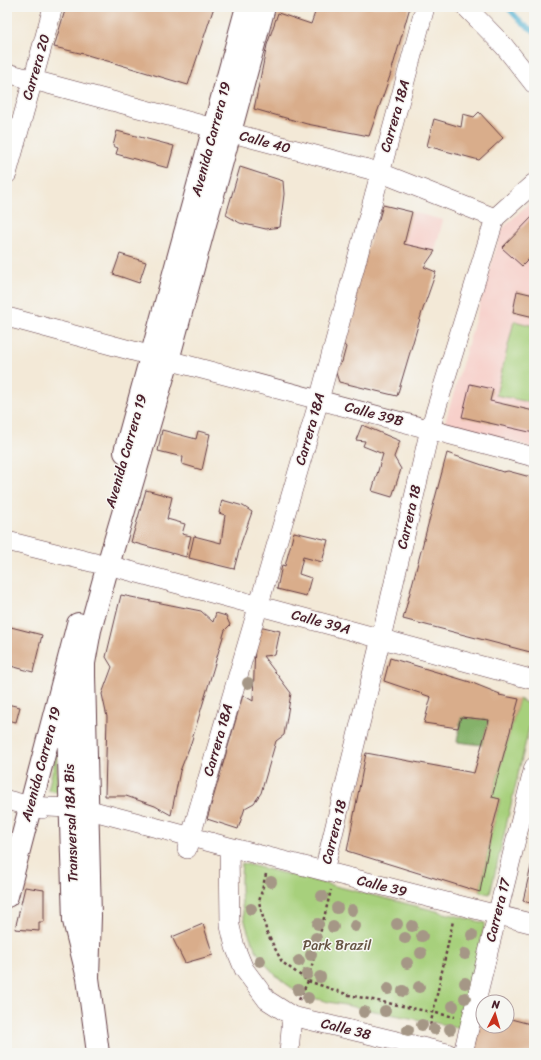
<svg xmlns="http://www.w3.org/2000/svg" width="541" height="1060" viewBox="0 0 541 1060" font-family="Sriracha,sans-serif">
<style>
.built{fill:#f7d0ca}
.green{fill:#a7d07b;stroke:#787853}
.forest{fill:#85b26b;stroke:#68684b}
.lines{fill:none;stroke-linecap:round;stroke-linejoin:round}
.stream{stroke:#55b2d3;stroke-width:5}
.building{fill:#d9ad8b}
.minor-casing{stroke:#633d45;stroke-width:20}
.major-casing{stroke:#633d45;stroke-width:24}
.path{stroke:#633d45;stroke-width:2.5;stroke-dasharray:3 3;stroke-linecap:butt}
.minor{stroke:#fff;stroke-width:19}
.major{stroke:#fff;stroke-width:22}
.tree{fill:#a59786}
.labels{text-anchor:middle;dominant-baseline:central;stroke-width:3;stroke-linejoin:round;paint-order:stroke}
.street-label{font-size:14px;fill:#4a1f2b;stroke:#f6f6f2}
.park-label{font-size:14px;fill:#665443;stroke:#f6f6f2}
</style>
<rect width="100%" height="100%" fill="#f6f6f2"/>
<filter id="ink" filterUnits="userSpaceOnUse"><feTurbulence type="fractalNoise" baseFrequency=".025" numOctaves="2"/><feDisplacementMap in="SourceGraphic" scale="8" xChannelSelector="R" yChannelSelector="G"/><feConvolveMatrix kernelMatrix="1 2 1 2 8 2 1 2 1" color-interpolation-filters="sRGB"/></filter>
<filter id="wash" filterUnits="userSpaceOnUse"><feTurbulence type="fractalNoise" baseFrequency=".012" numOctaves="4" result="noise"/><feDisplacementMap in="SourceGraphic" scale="16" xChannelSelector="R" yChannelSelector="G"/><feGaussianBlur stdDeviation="0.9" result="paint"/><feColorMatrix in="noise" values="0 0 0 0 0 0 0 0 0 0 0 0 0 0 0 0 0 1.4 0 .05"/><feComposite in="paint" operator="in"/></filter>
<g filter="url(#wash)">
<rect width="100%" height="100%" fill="#f3e9d7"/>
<path class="built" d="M 534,198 L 534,448 L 445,422 L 502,229 Z
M 412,212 L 443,220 L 435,251 L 404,244 Z"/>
<path class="green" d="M 514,321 L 534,326 L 534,374 L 528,402 L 496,395 Z
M 519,699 L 534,707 L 490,894 L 480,892 L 491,834 L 500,800 L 492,797 Z
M 57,749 L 57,792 L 48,790 Z
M 242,863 L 485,923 L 461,1028 C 427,1021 393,1015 359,1008 C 338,1003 311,1001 292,988 C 248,959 237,913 242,863 Z"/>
<path class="forest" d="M 461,717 L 489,720 L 482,745 L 457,742 Z"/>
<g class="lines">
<path class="stream" d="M 507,7 L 523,24 L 534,31"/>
</g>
<g id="blocks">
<path class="building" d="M 66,7 L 214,7 L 188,85 L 84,54 L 54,47 Z
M 317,7 L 330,9 L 332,7 L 410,7 L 390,76 L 369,136 L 307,124 L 254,109 L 267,45 L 278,13 L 311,24 Z
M 479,112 L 503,138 L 479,160 L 427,146 L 434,119 L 461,127 L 463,114 L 474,117 Z
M 117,131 L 174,146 L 168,168 L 116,154 L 118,148 L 113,146 Z
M 240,167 L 283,181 L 284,194 L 280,227 L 266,229 L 240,223 L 226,215 Z
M 383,205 L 412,212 L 404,244 L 435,251 L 424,267 L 436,272 L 422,312 L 397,396 L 339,382 L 335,370 L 342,362 L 346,347 L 340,340 L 373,229 L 379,219 Z
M 534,215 L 534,254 L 522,266 L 502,248 Z
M 120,254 L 146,262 L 139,283 L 113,274 Z
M 517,291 L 534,295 L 534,317 L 513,312 Z
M 470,384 L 493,389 L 490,401 L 534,411 L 534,433 L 462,417 Z
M 362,425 L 400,441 L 394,457 L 401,469 L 392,497 L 372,491 L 383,454 L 363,446 L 365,441 L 356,440 Z
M 162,430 L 196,439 L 198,431 L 210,434 L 202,470 L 182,464 L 183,457 L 158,451 Z
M 447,453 L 503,472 L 508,471 L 534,478 L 534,653 L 403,619 Z
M 146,490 L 172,497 L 167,519 L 185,524 L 182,534 L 191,536 L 186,557 L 131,542 Z
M 222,500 L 243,506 L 252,512 L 241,543 L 234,569 L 189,558 L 194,536 L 221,543 L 225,515 L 219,513 Z
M 294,532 L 328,540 L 322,562 L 303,557 L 299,574 L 311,578 L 306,596 L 277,589 L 282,565 L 285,566 Z
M 121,595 L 201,611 L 213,622 L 216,613 L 226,616 L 230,625 L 225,630 L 191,743 L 180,771 L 171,815 L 155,806 L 126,796 L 105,796 L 107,717 L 102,694 L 112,667 L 106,657 Z
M 7,626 L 42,635 L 33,672 L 7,665 Z
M 259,626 L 280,631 L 275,655 L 263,656 L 291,693 L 284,735 L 276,741 L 261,793 L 254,803 L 245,808 L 238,829 L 207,819 L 243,695 L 253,701 L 255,645 Z
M 390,658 L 470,682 L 500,694 L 499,695 L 519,699 L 492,797 L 500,799 L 491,834 L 480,892 L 347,851 L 366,753 L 474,773 L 489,720 L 461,717 L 458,728 L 424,723 L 431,697 L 384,681 Z
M 7,704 L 20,707 L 16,722 L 7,720 Z
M 533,858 L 534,858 L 534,904 L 523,901 Z
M 25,887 L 44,890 L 44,922 L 39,922 L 39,931 L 15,929 Z
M 203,924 L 213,955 L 185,963 L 172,937 Z
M 483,1011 L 483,1026 L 507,1026 L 507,1018 L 534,1025 L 534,1053 L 486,1053 L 473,1050 Z"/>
</g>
</g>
<g filter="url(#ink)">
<use href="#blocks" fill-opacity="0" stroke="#633d45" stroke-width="1"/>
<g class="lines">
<defs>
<path id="minor" d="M 466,7 L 504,46 L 534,84
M 7,73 L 379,172 L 495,218
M 7,174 L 53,7
M 7,317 L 152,356
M 168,360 L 534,457
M 7,541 L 95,563
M 108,565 L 534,680
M 7,800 L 42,809
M 30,806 L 86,809 L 229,847 L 534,924
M 229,847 L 230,926 L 235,947 L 244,969 L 267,1000 L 292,1016 L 447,1053
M 187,849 L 319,400 L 425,7
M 324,871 L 381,638 L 430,429 L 495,218 L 534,183
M 289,1053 L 292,1016
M 463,1053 L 534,767"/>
<path id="major" d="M 125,452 L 247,7
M 67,693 L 74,921 L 88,978 L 98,1053
M 7,896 L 78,624
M 88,978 L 90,916 L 84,676 L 84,663 L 90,630 L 108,565 L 168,360 L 264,7"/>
</defs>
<use href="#minor" class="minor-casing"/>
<use href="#major" class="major-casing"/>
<path class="path" d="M 266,874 L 259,902 L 267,933 L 282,962 L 308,981 L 349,995 L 455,1017
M 299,1000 L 308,981 L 331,890
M 429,1031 L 453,921"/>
<use href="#minor" class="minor"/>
<use href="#major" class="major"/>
</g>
<g class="tree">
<circle cx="248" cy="683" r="6"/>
<circle cx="271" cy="882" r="6"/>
<circle cx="322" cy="896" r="6"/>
<circle cx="337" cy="908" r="6"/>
<circle cx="251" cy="909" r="6"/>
<circle cx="352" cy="910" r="6"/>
<circle cx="318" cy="924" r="6"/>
<circle cx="397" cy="924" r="6"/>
<circle cx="355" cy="926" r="6"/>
<circle cx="412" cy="926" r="6"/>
<circle cx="333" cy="927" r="6"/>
<circle cx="472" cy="935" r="6"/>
<circle cx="422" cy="936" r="6"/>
<circle cx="316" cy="938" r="6"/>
<circle cx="405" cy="938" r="6"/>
<circle cx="421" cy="953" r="6"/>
<circle cx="465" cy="954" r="6"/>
<circle cx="311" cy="955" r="6"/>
<circle cx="260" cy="961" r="6"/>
<circle cx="299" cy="961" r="6"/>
<circle cx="407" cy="963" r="6"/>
<circle cx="307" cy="974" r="6"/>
<circle cx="320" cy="977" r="6"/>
<circle cx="465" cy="983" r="6"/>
<circle cx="419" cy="987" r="6"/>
<circle cx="388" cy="989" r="6"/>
<circle cx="298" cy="990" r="6"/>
<circle cx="403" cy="991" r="6"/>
<circle cx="308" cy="998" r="6"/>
<circle cx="465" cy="998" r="6"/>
<circle cx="453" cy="1006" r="6"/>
<circle cx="385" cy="1011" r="6"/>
<circle cx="364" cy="1012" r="6"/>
<circle cx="422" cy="1025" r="6"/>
<circle cx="434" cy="1029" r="6"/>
<circle cx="450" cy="1029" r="6"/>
<circle cx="408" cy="1030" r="6"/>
</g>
</g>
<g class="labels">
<g class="street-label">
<text transform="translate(36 67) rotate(-74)">Carrera 20</text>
<text transform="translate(395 116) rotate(-74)">Carrera 18A</text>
<text transform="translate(211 139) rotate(-75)">Avenida Carrera 19</text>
<text transform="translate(265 142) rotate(15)">Calle 40</text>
<text transform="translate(374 414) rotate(15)">Calle 39B</text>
<text transform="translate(310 429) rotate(-74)">Carrera 18A</text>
<text transform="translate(126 451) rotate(-74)">Avenida Carrera 19</text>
<text transform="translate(409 517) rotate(-77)">Carrera 18</text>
<text transform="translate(321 622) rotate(15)">Calle 39A</text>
<text transform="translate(218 740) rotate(-74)">Carrera 18A</text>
<text transform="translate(41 764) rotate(-75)">Avenida Carrera 19</text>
<text transform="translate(71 823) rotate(-92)">Transversal 18A Bis</text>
<text transform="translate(334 832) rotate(-76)">Carrera 18</text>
<text transform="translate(382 886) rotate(14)">Calle 39</text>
<text transform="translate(498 910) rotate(-76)">Carrera 17</text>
<text transform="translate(346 1029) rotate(14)">Calle 38</text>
</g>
<g class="park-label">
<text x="337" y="945">Park Brazil</text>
</g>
</g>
<rect width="541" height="1060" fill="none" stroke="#f6f6f2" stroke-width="24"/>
<g transform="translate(495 1014) rotate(5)"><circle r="19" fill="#f6f6f2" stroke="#b1a0a2"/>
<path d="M0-3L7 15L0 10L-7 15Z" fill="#c8321e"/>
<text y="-6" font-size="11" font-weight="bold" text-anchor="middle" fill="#4a1f2b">N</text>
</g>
</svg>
